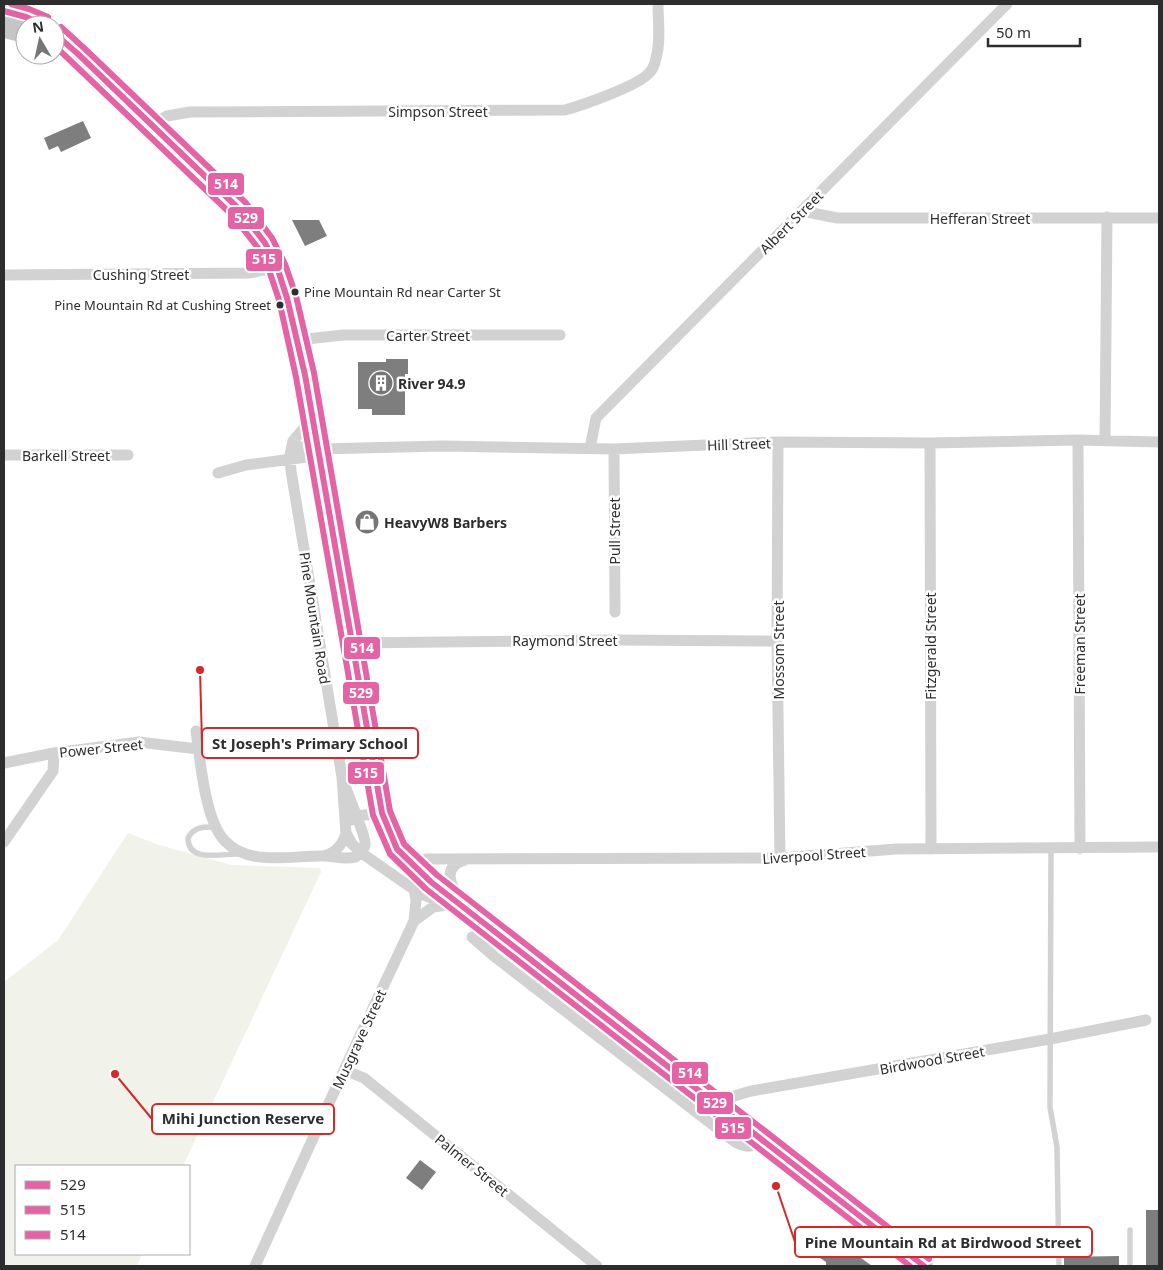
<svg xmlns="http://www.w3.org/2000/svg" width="1163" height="1270" viewBox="0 0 1163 1270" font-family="'Noto Sans',sans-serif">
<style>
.green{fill:#f1f3eb}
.building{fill:#7e7e7e}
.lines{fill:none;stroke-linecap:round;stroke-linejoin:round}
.service{stroke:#d2d2d2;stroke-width:5.5}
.minor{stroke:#d2d2d2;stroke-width:11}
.primary{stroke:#c5c5c5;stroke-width:18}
.bus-1-casing{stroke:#fff;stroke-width:10}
.bus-2-casing{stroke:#fff;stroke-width:10}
.bus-3-casing{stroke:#fff;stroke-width:10}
.bus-1{stroke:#e463a4;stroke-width:6}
.bus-2{stroke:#e463a4;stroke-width:6}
.bus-3{stroke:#e463a4;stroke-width:6}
.bus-dot{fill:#2d2d2d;stroke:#fff;stroke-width:2}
.labels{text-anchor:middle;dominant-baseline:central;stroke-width:5;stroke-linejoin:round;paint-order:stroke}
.bus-label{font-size:13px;fill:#2d2d2d;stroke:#fff;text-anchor:start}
.street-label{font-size:14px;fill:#2d2d2d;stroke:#fff}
.poi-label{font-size:14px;font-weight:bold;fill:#2d2d2d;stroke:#fff;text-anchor:start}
.leader{fill:none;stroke:#d62828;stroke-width:2}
.callout-dot{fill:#d62828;stroke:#fff;stroke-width:2}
.callout{fill:#fff;stroke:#d62828;stroke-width:2}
.callout-label{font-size:15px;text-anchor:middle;font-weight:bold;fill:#2d2d2d}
.line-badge{stroke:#fff;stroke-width:2}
.badge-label{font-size:14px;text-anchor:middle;font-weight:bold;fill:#fff}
</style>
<rect width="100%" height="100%" fill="#fff"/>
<path class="green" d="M 128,833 L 156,844 L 231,865 L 320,868 L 321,872 L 183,1166 L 16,1166 L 16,1254 L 142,1254 L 137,1266 L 4,1266 L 4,982 L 58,940 Z"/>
<path class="building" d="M 83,121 L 91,138 L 61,152 L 58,146 L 49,150 L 44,138 Z
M 292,220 L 319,220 L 327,236 L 305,246 Z
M 386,359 L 408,359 L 408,374 L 405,374 L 405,415 L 372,415 L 372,409 L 358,409 L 358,362 L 386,362 Z
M 420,1160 L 436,1172 L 422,1190 L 406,1178 Z
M 1146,1210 L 1159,1210 L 1159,1266 L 1146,1266 Z
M 835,1239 L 872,1266 L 826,1266 L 826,1262 L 820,1258 Z
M 1119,1256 L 1119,1266 L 1064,1266 L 1064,1257 Z"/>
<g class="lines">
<path class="service" d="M 28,4 L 32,7 L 33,18
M 216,827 C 204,827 194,826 188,838 C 188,864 224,853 239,854
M 1051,848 L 1050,1107 L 1057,1147 L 1059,1266
M 1130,1230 L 1130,1266"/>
<path class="minor" d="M 151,125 L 167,116 L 190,112 L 565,110 C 583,105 634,87 647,75 C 652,71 655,64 656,58 C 661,41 658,21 658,4
M 802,211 L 837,218 L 1159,218
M 4,275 L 250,273 L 277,267
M 298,340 L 343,335 L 560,335
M 1078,440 L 1080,849
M 1105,441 L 1107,217
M 778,442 L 777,641 L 780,858
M 930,443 L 931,849
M 590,448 L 596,418 L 1007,4
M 614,449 L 615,612
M 4,455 L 128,455
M 290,455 L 293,441 L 313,417
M 218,473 L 246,465 L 307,457 L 319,449
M 353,643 L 613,640 L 777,641
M 196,731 C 200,759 205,821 225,841 C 249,867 293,855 324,856 C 333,856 346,860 355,857 C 359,855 363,850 365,846 C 367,838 349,798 346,788
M 4,763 L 54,753 L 139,742 L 198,749
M 351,820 L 356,816 L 382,813
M 4,842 L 53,771 L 54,753
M 324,856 C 334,853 343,845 346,833
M 426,859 L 780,858 L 896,849 L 1159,847
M 460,899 C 450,885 442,866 465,860
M 460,910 L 419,893 L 406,884 L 363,854 L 352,844 L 346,833 L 342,777 L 291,471 L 290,455 C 297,444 308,445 319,449 L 443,446 L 614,449 L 778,442 L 930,443 L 1078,440 L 1159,442
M 414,921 L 433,907 L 447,905
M 472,937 L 495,957 L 735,1142 C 747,1148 753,1148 763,1139
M 344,1070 L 364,1078 L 597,1266
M 722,1107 L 734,1096 L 751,1091 L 1050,1039 L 1146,1020
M 255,1266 L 344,1070 L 414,921 L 416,900 L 414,889"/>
<path class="primary" d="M 4,11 L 26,17 L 44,25
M 4,29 L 25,34
M 55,34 L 78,54 L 239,209 L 265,243 L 277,267 L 287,298 L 305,375 L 382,813 L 388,830 L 397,849 L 431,882 L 924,1266"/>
<defs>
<path id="bus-1" d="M 4,11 L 26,17 L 44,25
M 55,34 L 78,54 L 239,209 L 265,243 L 277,267 L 287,298 L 305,375 L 382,813 L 397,849 L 431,882 L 924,1266"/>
<path id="bus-2" d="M 55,46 L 232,215 L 258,248 L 269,270 L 279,300 L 296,377 L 373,815 L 390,854 L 426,889 L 910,1266"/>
<path id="bus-3" d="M 11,4 L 29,9 L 48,17
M 61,27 L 84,48 L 246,203 L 272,238 L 285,264 L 296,296 L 314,373 L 390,811 L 404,844 L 437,875 L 929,1259"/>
</defs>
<use href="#bus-1" class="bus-1-casing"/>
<use href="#bus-2" class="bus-2-casing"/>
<use href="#bus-3" class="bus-3-casing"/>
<use href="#bus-1" class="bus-1"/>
<use href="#bus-2" class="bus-2"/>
<use href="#bus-3" class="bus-3"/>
</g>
<defs>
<symbol id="building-disc" viewBox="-11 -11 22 22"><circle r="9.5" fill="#767676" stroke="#fff"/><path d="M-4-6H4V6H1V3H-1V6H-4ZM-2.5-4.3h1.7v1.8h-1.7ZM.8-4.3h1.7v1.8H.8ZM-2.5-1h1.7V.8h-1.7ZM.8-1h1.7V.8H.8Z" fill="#fff"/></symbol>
<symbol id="shop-disc" viewBox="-11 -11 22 22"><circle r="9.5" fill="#767676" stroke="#fff"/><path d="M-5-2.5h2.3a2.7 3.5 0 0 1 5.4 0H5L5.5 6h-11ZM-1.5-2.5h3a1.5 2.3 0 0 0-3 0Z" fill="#fff"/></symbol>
</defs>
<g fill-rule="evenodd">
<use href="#building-disc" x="367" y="369" width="28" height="28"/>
<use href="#shop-disc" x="353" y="508" width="28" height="28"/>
</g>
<g class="bus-dot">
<circle cx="295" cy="292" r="4.5"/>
<circle cx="280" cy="305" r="4.5"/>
</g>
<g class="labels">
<g class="bus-label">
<text x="304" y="292">Pine Mountain Rd near Carter St</text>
<text x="271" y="305" text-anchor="end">Pine Mountain Rd at Cushing Street</text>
</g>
<g class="street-label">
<text x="438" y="111">Simpson Street</text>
<text x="980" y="218">Hefferan Street</text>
<text transform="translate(791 222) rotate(-45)">Albert Street</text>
<text x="141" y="274">Cushing Street</text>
<text x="428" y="335">Carter Street</text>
<text transform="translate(739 444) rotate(-2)">Hill Street</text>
<text x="66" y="455">Barkell Street</text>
<text transform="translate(614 531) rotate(-90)">Pull Street</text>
<text transform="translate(315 618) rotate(81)">Pine Mountain Road</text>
<text x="565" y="640">Raymond Street</text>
<text transform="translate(1079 644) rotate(-90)">Freeman Street</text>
<text transform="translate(930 646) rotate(-90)">Fitzgerald Street</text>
<text transform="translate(778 650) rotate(-90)">Mossom Street</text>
<text transform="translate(101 748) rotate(-6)">Power Street</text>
<text transform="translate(814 855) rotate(-4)">Liverpool Street</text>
<text transform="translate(359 1039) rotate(-65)">Musgrave Street</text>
<text transform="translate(932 1060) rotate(-10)">Birdwood Street</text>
<text transform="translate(472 1165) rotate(39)">Palmer Street</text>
</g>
<g class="poi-label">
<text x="398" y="383">River 94.9</text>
<text x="384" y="522">HeavyW8 Barbers</text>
</g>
</g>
<path class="leader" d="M200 670L202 743M115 1074L152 1119M776 1186L795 1242"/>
<g class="callout-dot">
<circle cx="200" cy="670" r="5"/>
<circle cx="115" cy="1074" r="5"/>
<circle cx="776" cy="1186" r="5"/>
</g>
<g class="callout">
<rect x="202" y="728" width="216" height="30" rx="5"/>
<rect x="152" y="1104" width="182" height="30" rx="5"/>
<rect x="795" y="1227" width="297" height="30" rx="5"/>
</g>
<g class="callout-label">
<text x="310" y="749">St Joseph's Primary School</text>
<text x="243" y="1124">Mihi Junction Reserve</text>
<text x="943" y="1248">Pine Mountain Rd at Birdwood Street</text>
</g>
<g class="line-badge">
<rect x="207" y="172" width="38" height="24" rx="5" fill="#e463a4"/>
<rect x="227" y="206" width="38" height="24" rx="5" fill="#e463a4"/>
<rect x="245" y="248" width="38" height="24" rx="5" fill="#e463a4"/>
<rect x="343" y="636" width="38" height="24" rx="5" fill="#e463a4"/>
<rect x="342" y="681" width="38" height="24" rx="5" fill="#e463a4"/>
<rect x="347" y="761" width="38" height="24" rx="5" fill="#e463a4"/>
<rect x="671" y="1061" width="38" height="24" rx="5" fill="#e463a4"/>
<rect x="696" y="1091" width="38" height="24" rx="5" fill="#e463a4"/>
<rect x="714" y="1116" width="38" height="24" rx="5" fill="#e463a4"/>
</g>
<g class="badge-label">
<text x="226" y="189">514</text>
<text x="246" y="223">529</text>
<text x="264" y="264">515</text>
<text x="362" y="653">514</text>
<text x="361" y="698">529</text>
<text x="366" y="778">515</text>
<text x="690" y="1078">514</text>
<text x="715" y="1108">529</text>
<text x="733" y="1133">515</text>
</g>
<rect width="1163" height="1270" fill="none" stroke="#2d2d2d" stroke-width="10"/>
<rect x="15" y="1165" width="175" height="90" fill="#ffffff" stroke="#ababab"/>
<rect x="25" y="1181" width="25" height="8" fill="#e463a4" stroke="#ababab"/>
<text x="60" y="1190" font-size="15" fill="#2d2d2d">529</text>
<rect x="25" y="1206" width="25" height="8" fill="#e463a4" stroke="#ababab"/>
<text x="60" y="1215" font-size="15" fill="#2d2d2d">515</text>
<rect x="25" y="1231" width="25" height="8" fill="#e463a4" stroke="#ababab"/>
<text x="60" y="1240" font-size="15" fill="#2d2d2d">514</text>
<g transform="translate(40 40) rotate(351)"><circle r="24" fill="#ffffff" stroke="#ababab"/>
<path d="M0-4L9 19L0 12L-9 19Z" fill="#767676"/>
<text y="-8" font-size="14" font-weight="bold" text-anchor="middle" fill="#2d2d2d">N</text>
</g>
<path d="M988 38v8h92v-8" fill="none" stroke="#2d2d2d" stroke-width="2.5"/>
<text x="996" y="38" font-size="15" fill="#2d2d2d" stroke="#ffffff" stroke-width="4" paint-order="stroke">50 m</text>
</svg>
